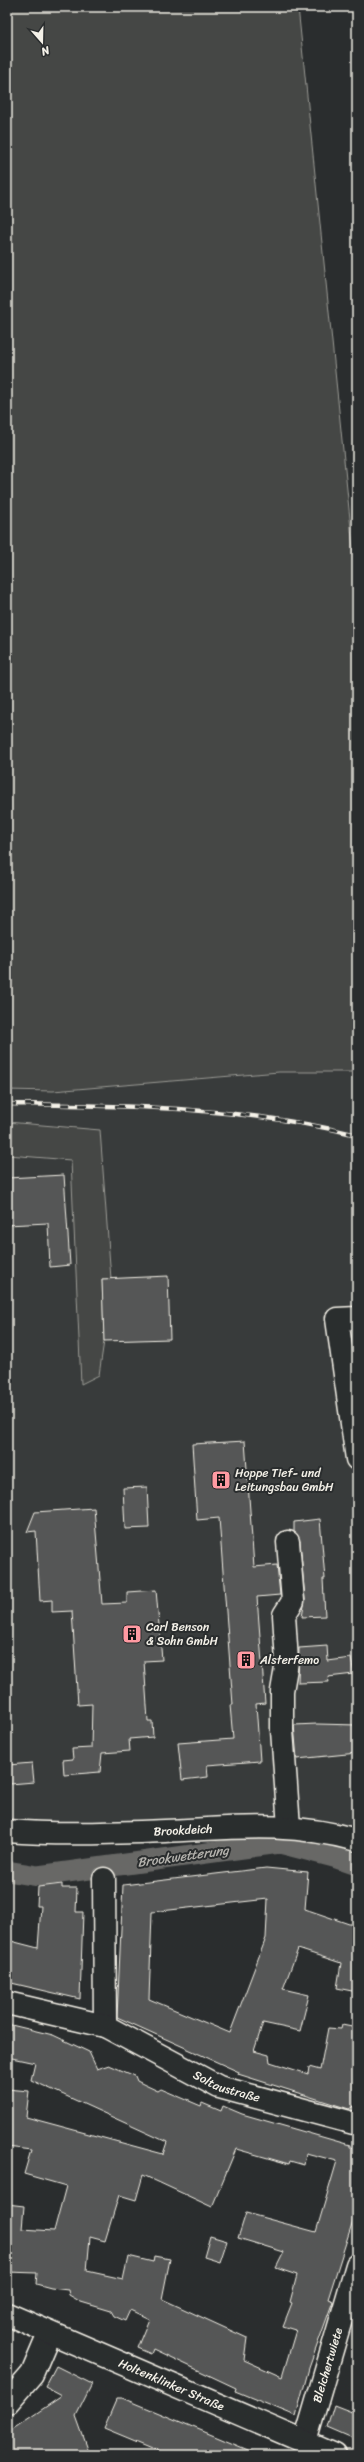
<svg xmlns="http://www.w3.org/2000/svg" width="364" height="2462" viewBox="0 0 364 2462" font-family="Sriracha,sans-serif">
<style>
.built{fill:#373a3a}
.green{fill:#444645;stroke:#9c9c96}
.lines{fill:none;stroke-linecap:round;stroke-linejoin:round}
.canal{stroke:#676866;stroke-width:21}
.building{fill:#555756;stroke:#f4f1e8;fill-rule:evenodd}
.minor-casing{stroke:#f4f1e8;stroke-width:25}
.major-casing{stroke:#f4f1e8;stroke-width:25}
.minor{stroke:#2a2d2e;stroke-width:22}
.major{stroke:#2a2d2e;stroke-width:22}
.rail-casing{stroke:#f4f1e8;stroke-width:4.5}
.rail{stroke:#2a2d2e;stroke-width:3;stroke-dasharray:9;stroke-linecap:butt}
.labels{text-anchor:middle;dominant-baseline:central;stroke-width:4;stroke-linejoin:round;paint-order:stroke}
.poi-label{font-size:12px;fill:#f4f1e8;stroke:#2a2d2e;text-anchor:start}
.street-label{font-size:12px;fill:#f4f1e8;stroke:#2a2d2e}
.water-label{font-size:13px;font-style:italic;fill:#b5b3ae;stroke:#2a2d2e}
</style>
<rect width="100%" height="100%" fill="#2a2d2e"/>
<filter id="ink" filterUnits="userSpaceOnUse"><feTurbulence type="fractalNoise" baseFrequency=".025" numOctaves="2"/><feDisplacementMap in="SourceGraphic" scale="8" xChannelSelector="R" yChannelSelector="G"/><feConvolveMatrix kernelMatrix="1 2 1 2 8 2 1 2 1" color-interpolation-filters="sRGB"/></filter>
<g filter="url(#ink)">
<path class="built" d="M 279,1072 L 357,1072 L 357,1831 L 317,1819 L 265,1816 L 203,1816 L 124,1823 L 7,1821 L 7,1090 L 53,1091 Z"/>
<path class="green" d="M 7,7 L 298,7 L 357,588 L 357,1072 L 279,1072 L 53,1091 L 7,1090 Z
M 7,1122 L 100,1130 L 111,1279 L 102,1279 L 104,1341 L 99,1375 L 81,1384 L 71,1160 L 8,1155 L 7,1158 Z"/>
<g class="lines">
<path class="canal" d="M 7,1871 L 38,1876 L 280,1843 L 334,1857 L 357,1865"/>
</g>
<path class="building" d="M 64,1175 L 70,1265 L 50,1267 L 48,1223 L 7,1225 L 7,1178 Z
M 168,1276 L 170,1339 L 104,1341 L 102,1279 Z
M 245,1441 L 254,1567 L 277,1565 L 280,1595 L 257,1597 L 265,1703 L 256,1704 L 260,1761 L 207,1765 L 208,1777 L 182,1780 L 178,1743 L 233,1739 L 230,1705 L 233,1705 L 219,1518 L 197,1520 L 192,1444 Z
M 147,1487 L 149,1528 L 125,1529 L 123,1488 Z
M 94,1508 L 102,1604 L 127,1603 L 127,1592 L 156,1590 L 162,1660 L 144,1661 L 148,1721 L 152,1721 L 153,1737 L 129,1739 L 130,1751 L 102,1753 L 100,1772 L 64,1775 L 63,1760 L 73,1759 L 72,1749 L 91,1748 L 92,1704 L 78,1705 L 72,1611 L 52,1612 L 52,1600 L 40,1601 L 36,1531 L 27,1532 L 35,1512 Z
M 320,1519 L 325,1579 L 323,1579 L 325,1616 L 302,1617 L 305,1600 L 300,1541 L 294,1532 L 294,1522 Z
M 327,1646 L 328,1661 L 351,1658 L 354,1674 L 328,1677 L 329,1682 L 298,1683 L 299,1648 Z
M 317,1724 L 357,1725 L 357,1753 L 297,1759 L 294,1725 Z
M 32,1763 L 34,1782 L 10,1784 L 8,1765 Z
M 266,1868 L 308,1872 L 305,1909 L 349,1924 L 357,1924 L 357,1992 L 337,1988 L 341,1963 L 298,1949 L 283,1989 L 309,1995 L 300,2031 L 263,2023 L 254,2051 L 269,2055 L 270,2062 L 308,2074 L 309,2067 L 320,2070 L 328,2028 L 341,2029 L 342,2025 L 357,2028 L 357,2104 L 349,2109 L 238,2074 L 239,2072 L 117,2017 L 123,1885 ZM 268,1899 L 266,1938 L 230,2033 L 149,1999 L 152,1912 Z
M 62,1884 L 62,1888 L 77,1888 L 76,1912 L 83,1912 L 80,1999 L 7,1982 L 7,1940 L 38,1948 L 41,1906 L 37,1906 L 38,1887 Z
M 7,2024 L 53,2035 L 89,2052 L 97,2069 L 109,2065 L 135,2076 L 137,2081 L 145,2085 L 158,2091 L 161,2089 L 201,2106 L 202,2103 L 221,2111 L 223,2106 L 242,2114 L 350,2145 L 350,2147 L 357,2149 L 357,2208 L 328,2299 L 333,2301 L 309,2368 L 296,2416 L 235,2391 L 236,2388 L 153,2349 L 151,2354 L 137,2348 L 149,2319 L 130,2310 L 125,2321 L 114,2316 L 111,2311 L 81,2302 L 69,2295 L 68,2290 L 51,2288 L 36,2284 L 37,2273 L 7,2272 L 7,2204 L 24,2206 L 22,2229 L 54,2231 L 66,2186 L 24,2174 L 31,2150 L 7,2147 L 7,2089 L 29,2091 L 26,2117 L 163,2154 L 167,2142 L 31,2080 L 35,2063 L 7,2057 ZM 236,2149 L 289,2164 L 290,2161 L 304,2165 L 306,2153 L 337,2161 L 316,2232 L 246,2213 L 238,2238 L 284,2252 L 276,2268 L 297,2275 L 290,2302 L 292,2303 L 283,2326 L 296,2330 L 282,2377 L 244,2360 L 247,2338 L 162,2299 L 170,2259 L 154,2256 L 153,2262 L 128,2256 L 123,2279 L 87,2271 L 90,2237 L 105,2241 L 119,2195 L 136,2200 L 143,2175 L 212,2207 Z
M 210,2236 L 227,2241 L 220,2262 L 204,2257 Z
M 56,2366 L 92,2384 L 76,2416 L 90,2455 L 7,2455 L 7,2433 L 62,2396 L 45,2387 Z
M 117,2398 L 123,2398 L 260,2455 L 169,2455 L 104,2428 Z
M 334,2405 L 357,2414 L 357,2441 L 327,2428 Z"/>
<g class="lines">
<defs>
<g id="minor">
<path d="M 357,1318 L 337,1319 L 357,1459"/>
<path d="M 288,1542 L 293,1601 L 284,1615 L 287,1662 L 282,1691 L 282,1730 L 289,1827"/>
<path id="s1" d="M 7,1831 C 59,1835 113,1833 165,1831 C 236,1828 286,1821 357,1840"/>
<path d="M 104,1879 L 105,2026"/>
<path id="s2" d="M 7,2003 L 105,2026 L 219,2087 L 357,2124"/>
<path d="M 7,2403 L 32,2374 L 49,2334"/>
<path id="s3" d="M 305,2442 L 357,2265"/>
</g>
<g id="major">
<path id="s4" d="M 7,2314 L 335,2455"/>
</g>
</defs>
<use href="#minor" class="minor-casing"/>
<use href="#major" class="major-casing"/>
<use href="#minor" class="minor"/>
<use href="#major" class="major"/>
<defs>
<path id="rail" d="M 7,1104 C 126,1106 240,1106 357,1135"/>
</defs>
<use href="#rail" class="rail-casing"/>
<use href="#rail" class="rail"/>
</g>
</g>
<defs>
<symbol id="building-square" viewBox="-11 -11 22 22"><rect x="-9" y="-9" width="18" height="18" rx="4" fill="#ff9aa2" stroke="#2a2d2e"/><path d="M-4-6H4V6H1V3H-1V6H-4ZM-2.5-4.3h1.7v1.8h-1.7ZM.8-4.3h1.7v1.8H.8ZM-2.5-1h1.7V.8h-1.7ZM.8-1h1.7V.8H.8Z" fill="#111"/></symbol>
</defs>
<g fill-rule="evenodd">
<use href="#building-square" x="210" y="1469" width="22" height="22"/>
<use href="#building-square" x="121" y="1623" width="22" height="22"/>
<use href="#building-square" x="235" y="1649" width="22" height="22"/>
</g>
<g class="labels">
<g class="poi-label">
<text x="235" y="1473">Hoppe Tief- und<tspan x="235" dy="14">Leitungsbau GmbH</tspan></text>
<text x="146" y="1627">Carl Benson<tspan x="146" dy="14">&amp; Sohn GmbH</tspan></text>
<text x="260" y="1660">Alsterfemo</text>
</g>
<g class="street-label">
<text stroke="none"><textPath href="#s1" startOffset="176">Brookdeich</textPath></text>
<text stroke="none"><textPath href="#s2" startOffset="237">Soltaustraße</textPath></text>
<text stroke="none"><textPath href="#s3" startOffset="80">Bleichertwiete</textPath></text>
<text stroke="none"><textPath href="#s4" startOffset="179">Holtenklinker Straße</textPath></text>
</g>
<g class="water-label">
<text transform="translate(183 1856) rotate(-8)">Brookwetterung</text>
</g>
</g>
<rect width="364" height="2462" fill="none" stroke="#2a2d2e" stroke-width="24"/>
<rect x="12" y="12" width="340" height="2438" fill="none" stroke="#f4f1e8" stroke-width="1.5" filter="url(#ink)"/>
<g transform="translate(42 42) rotate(160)" stroke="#2a2d2e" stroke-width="3" paint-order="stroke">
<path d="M0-3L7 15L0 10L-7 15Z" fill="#f4f1e8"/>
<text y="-6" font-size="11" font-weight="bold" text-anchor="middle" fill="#f4f1e8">N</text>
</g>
</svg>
